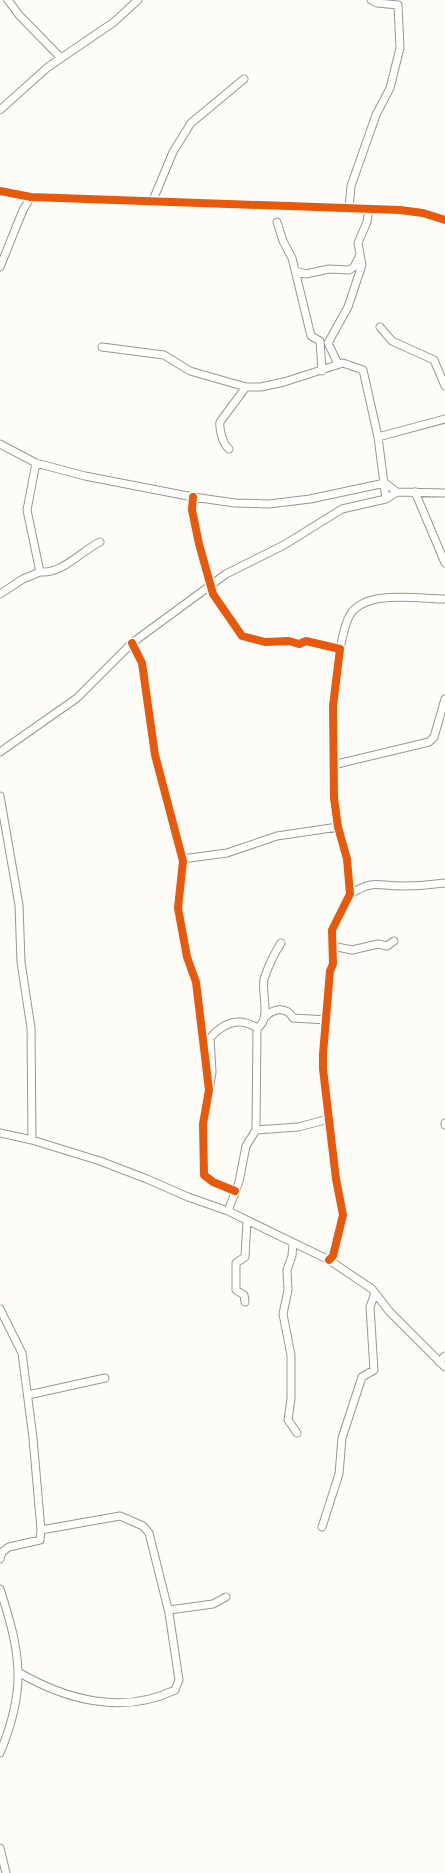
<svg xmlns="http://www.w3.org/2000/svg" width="445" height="1873" viewBox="0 0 445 1873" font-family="'Playfair Display',serif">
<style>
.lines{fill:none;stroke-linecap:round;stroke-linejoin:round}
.minor-casing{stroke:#979795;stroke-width:9}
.minor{stroke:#fffffe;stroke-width:7}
.cycleway-casing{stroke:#fff;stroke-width:11}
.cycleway{stroke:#e8590c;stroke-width:8}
</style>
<rect width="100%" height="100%" fill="#fdfcf7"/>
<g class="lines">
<defs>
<path id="minor" d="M 8,0 L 19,15 L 61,58
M 0,110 L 48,67 L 114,22 L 138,0
M 0,191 L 31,197 L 400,210 L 423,213 L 445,220
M 153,200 L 173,152 L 191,123 L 244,79
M 349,208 L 351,186 L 376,115 L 390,88 L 400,48 L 398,5 L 377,3 L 371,0
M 277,222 L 283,241 L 292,258 L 311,336 L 320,341 L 322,371
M 0,267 L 23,210 L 31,197
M 295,271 L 306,274 L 329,269 L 349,270 L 354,267 L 360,255
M 380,327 L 392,341 L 434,360 L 445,386
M 102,347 L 164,355 L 190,371 L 246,387 L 261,387 L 284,382 L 343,363 L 363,370 L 378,437 L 386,499
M 338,364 L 328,343 L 348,307 L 362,265 L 358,243 L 367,222 L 369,209
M 378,437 L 445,419
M 0,444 L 36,463 L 85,476 L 193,497 L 235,503 L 269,504 L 310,499 L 385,483 L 397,492
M 229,449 C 223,444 219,430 220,422 L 246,387
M 415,492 L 445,563
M 193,497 L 192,510 L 199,544 L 213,594 L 242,636 L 265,642 L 289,641 L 299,644 L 306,641 L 340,649 L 333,706 L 334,798 L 338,827 L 347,859 L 350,894 L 332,930 L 333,964 L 330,971 L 323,1054 L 323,1069 L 336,1179 L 343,1215 L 333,1256 L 329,1260
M 40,572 C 63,574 81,551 100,542
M 0,594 L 23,579 L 40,572 L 27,510 L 36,463
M 132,643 L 142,663 L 155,755 L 183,861 L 178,908 L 187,957 L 196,982 L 209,1090 L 203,1124 L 204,1175 L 213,1182 L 235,1191
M 340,649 C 342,639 344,628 348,619 C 360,588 417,599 445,599
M 0,752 L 77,698 L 132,643 L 226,574 L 284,545 L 342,509 L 386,499 L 397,492 L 445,493
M 333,765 L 429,742 L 434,737 L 445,699
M 0,796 L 19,905 L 21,962 L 31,1028 L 32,1140
M 182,859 L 227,853 L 277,836 L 338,827
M 350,894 C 375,879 377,886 402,886 C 416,886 431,885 445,883
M 332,946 L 352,950 L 378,944 L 387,946 L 394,941
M 264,1018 C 272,1009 286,1005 293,1018 L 327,1020
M 210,1085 L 212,1072 L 210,1038 C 223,1023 239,1016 257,1028
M 445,1123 L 445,1125
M 256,1130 L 298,1127 L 329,1119
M 0,1133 L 32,1140 L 100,1161 L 147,1179 L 188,1197 L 228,1211 L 329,1260 L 372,1289 L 389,1311 L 445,1367
M 228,1211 L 239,1182 L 246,1146 L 256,1130 L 257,1028 C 272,1020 261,992 264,979 C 268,967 274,954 281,943
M 293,1243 L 292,1256 L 287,1270 L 288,1290 L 283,1314 L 291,1355 L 291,1399 L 288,1420 L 297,1433
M 245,1302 L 244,1295 L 236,1290 L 236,1263 L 245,1257 L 247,1220
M 0,1309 L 22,1353 L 33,1438 L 41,1530 L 40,1540 L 9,1547 L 2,1552 L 0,1559
M 439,1362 L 445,1356
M 28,1395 L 105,1378
M 322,1527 L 339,1474 L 342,1438 L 362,1377 L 374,1370 L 370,1307 L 375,1293
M 0,1589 C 21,1654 27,1688 0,1753
M 169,1610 L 213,1604 L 226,1597
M 18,1672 C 66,1700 123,1715 175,1690 L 179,1680 L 169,1613 L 149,1533 L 143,1526 L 120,1516 L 41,1530
M 0,1848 L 6,1873"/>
</defs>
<use href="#minor" class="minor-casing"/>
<use href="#minor" class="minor"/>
<defs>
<path id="cycleway" d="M 0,191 L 31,197 L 400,210 L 423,213 L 445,220
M 193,497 L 192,510 L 199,544 L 213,594 L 242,636 L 265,642 L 289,641 L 299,644 L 306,641 L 340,649 L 333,706 L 334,798 L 338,827 L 347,859 L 350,894 L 332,930 L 333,964 L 330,971 L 323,1054 L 323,1069 L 336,1179 L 343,1215 L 333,1256 L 329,1260
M 132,643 L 142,663 L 155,755 L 183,861 L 178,908 L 187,957 L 196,982 L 209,1090 L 203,1124 L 204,1175 L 213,1182 L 235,1191"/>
</defs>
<use href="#cycleway" class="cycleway-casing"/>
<use href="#cycleway" class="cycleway"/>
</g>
</svg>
